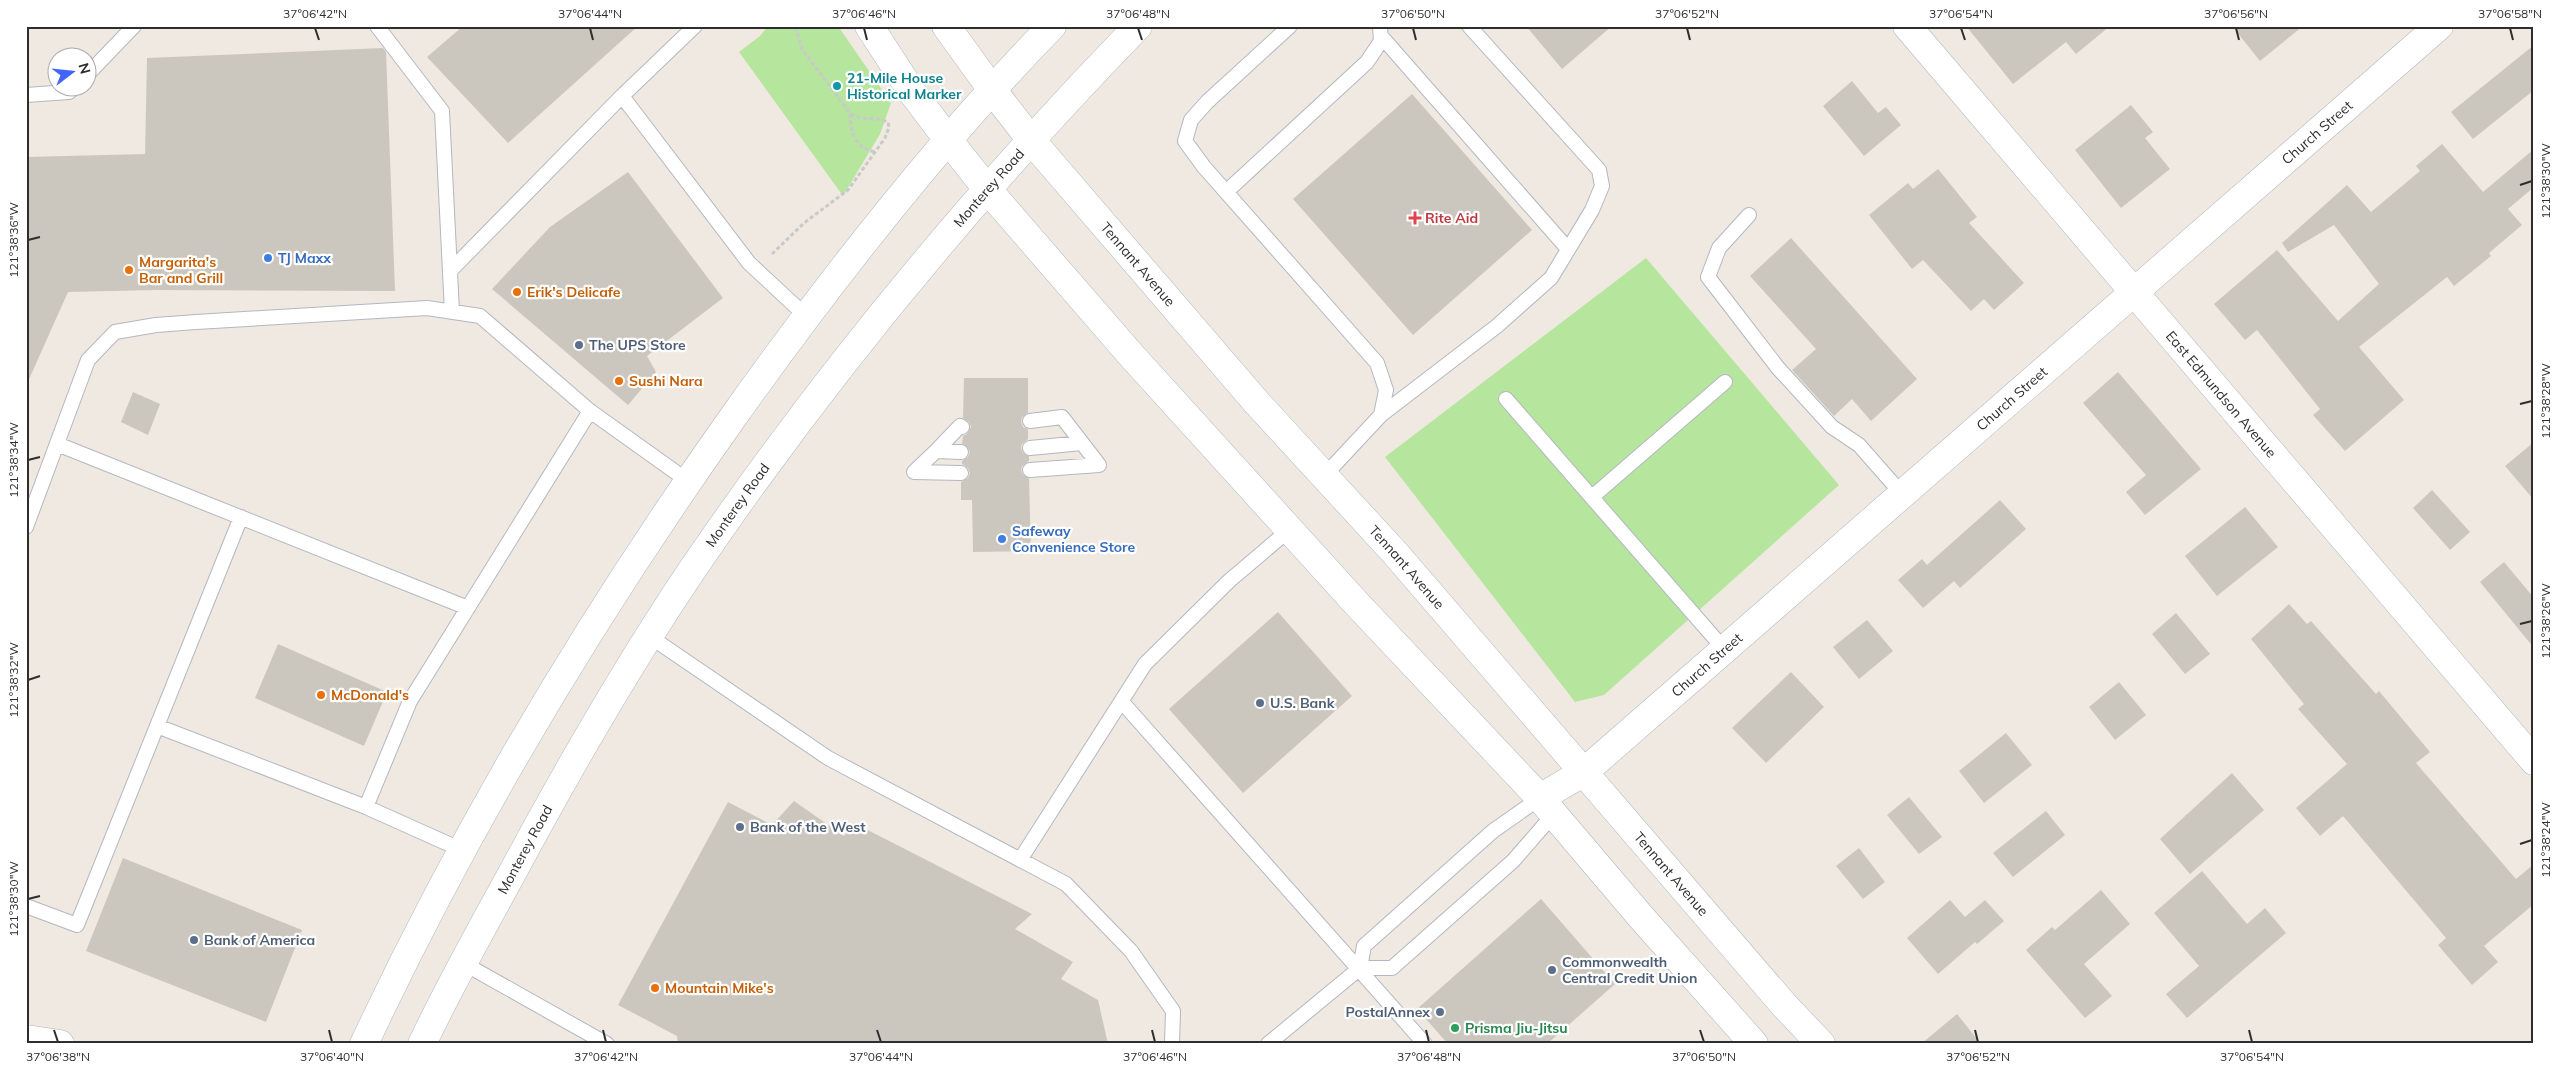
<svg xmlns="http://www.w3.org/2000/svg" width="2560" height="1070" viewBox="0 0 2560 1070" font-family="Mulish,sans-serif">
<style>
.green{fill:#b6e59e}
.building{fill:#cbc7bf}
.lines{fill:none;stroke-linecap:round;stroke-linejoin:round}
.service-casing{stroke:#b4b7c1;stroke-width:16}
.minor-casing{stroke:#b4b7c1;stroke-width:29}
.tertiary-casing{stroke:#b4b7c1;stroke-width:29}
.secondary-casing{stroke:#b4b7c1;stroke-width:29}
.path{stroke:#c9c9c9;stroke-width:3;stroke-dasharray:4 2.5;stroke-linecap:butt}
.service{stroke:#fff;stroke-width:14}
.minor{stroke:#fff;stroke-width:28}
.tertiary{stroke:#fff;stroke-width:28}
.secondary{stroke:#fff;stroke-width:28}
.ticks{fill:none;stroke:#2e2e2e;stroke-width:2}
.culture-dot{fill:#0f9aa8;stroke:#fff;stroke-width:2}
.health-dot{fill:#e0444e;stroke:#fff;stroke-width:2}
.shop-dot{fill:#3f7fe0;stroke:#fff;stroke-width:2}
.food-dot{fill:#e8710a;stroke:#fff;stroke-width:2}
.service-dot{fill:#5c6f8a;stroke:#fff;stroke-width:2}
.leisure-dot{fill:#2e9e5b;stroke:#fff;stroke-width:2}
.labels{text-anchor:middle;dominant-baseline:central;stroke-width:4.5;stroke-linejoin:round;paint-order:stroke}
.culture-label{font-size:14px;font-weight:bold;fill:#0d838f;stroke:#fff;text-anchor:start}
.street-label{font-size:14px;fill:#2e2e2e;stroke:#fff}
.health-label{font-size:14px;font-weight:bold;fill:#be3a42;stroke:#fff;text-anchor:start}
.shop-label{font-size:14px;font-weight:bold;fill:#366cbe;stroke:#fff;text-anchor:start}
.food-label{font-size:14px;font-weight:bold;fill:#c56008;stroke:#fff;text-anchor:start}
.service-label{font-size:14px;font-weight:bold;fill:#4e5e75;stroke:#fff;text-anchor:start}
.leisure-label{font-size:14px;font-weight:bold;fill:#27864d;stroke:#fff;text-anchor:start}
.neatline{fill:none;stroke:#2e2e2e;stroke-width:2}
.ticks-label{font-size:12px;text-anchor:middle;fill:#2e2e2e}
</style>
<rect width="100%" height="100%" fill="#efe9e1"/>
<path class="green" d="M 768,26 L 838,26 L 891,103 L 880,134 L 843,196 L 739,52 L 760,36 Z
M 1646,258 L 1839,485 L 1604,695 L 1575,702 L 1385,457 Z"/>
<path class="building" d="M 463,26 L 638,26 L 508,143 L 427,57 Z
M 1526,26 L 1612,26 L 1562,69 Z
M 1966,26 L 2110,26 L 2076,54 L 2066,42 L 2013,84 Z
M 2232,26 L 2303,26 L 2260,61 Z
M 2534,45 L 2534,90 L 2473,139 L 2451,112 Z
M 383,48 L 386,52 L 395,291 L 156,290 L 68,292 L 26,386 L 26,157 L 145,154 L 147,58 Z
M 1852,81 L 1878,113 L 1886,107 L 1901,125 L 1864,156 L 1823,106 Z
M 1412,94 L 1532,230 L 1413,335 L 1293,199 Z
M 2131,105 L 2153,132 L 2145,138 L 2170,169 L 2121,208 L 2075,150 Z
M 2442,144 L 2483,192 L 2534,149 L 2534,187 L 2508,209 L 2522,225 L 2489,253 L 2491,256 L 2454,286 L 2447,277 L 2359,347 L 2404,400 L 2345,451 L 2313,415 L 2320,409 L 2257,330 L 2245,340 L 2214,304 L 2277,250 L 2338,321 L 2379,284 L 2334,225 L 2288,252 L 2282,243 L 2347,185 L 2371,212 L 2420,171 L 2416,166 Z
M 1938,169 L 1977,217 L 1969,223 L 2024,283 L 1994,310 L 1984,299 L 1971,311 L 1923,260 L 1912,269 L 1869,215 L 1908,183 L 1913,189 Z
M 628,172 L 723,298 L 647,356 L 656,372 L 628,405 L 492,289 L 550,227 Z
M 1791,238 L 1917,379 L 1871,421 L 1852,399 L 1834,416 L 1792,370 L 1816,349 L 1750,276 Z
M 2118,372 L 2201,469 L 2145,515 L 2126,492 L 2146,475 L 2083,403 Z
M 964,378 L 1028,378 L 1028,413 L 1022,417 L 1021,422 L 1023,427 L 1028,429 L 1028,439 L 1022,444 L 1021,448 L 1023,453 L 1029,456 L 1029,461 L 1022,466 L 1021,470 L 1023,475 L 1029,478 L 1031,551 L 973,552 L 972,500 L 961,500 L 961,482 L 968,478 L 970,473 L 968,468 L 962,464 L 962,461 L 968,457 L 970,452 L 968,448 L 962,444 L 963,436 L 967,434 L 971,427 L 969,422 L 963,418 Z
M 133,392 L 160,404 L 148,435 L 121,422 Z
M 2534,442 L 2534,500 L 2505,466 Z
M 2432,490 L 2470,532 L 2450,550 L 2413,508 Z
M 2000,500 L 2026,529 L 1960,588 L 1954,581 L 1923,608 L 1898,580 L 1922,559 L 1927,565 Z
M 2245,507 L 2278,547 L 2217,596 L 2185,556 Z
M 2504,562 L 2534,598 L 2534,648 L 2480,582 Z
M 2289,604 L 2307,624 L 2311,621 L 2376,694 L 2379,691 L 2430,752 L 2416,763 L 2516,879 L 2534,864 L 2534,904 L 2484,946 L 2498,962 L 2472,985 L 2438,945 L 2446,938 L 2343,816 L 2320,836 L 2296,808 L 2347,764 L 2298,709 L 2304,704 L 2251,639 Z
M 1278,612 L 1352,696 L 1243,793 L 1169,709 Z
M 2176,613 L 2210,654 L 2185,674 L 2152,634 Z
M 1867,620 L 1893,651 L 1859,679 L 1833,647 Z
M 278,644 L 387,692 L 364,746 L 255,698 Z
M 1791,672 L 1824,707 L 1766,763 L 1732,728 Z
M 2119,682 L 2146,715 L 2115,740 L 2089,707 Z
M 2006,733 L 2032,765 L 1984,803 L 1959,771 Z
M 2232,773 L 2264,810 L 2190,874 L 2160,839 Z
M 1909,797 L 1942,837 L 1919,854 L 1887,815 Z
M 794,801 L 844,836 L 854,823 L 1032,914 L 1015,929 L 1073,962 L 1061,979 L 1098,1000 L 1108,1044 L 678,1044 L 677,1036 L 618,1005 L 728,802 L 772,825 Z
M 2046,811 L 2065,835 L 2013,877 L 1993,853 Z
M 1859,848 L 1885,882 L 1863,899 L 1836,866 Z
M 123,858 L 302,930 L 266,1022 L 86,951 Z
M 2202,871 L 2247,924 L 2265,908 L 2286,933 L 2187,1018 L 2166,994 L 2199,966 L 2154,913 Z
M 2101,890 L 2130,924 L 2084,964 L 2112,996 L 2085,1018 L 2026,950 L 2052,927 L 2055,930 Z
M 1541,899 L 1615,984 L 1547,1044 L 1448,1044 L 1417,1009 Z
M 1950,900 L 1965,917 L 1985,900 L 2004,921 L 1977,944 L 1975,942 L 1938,974 L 1907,938 Z
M 1957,1014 L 1981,1044 L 1921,1044 Z"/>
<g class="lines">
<defs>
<path id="service" d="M 377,26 L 442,111 L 452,312
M 1290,26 L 1207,102 L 1191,120 L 1185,141 L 1204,167 L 1377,363 L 1386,390 L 1381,415 L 1324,476
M 1381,36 L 1567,248
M 88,74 L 134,26
M 26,95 L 69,92 L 74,88
M 622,96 L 749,263 L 806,316
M 1226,192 L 1367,62 L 1381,41 L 1380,26
M 1749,215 L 1719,248 L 1708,277 L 1778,368 L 1832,427 L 1859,445 L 1902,494
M 450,271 L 622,96 L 695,26
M 1506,399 L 1724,649
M 1381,415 L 1497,326 L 1551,278 L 1592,210 L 1602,186 L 1599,170 L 1469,26
M 1030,421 L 1062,417 L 1082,443
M 57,444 L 468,608
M 1030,448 L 1082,443 L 1099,465
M 936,451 L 960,426 L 962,427
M 1030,470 L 1099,465
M 914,472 L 936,451 L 961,452
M 914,472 L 961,473
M 1592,497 L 1725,382
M 26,527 L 88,360 L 115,332 L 156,325 L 196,322 L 427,308 L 480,316 L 590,411 L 688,481
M 649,636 L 828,758 L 1066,884 L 1131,951 L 1173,1011 L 1172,1044
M 1122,702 L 1425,1044
M 157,726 L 366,807 L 462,850
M 1540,798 L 1493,831 L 1364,946 L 1360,968 L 1392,968 L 1513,861 L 1553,815
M 366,807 L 410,701 L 590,411
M 1020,860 L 1145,664 L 1229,581 L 1289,530
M 26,906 L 77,925 L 241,517
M 463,963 L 607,1044
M 1268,1044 L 1360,968"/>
<g id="minor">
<path id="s1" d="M 1907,26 L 2534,761"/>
<path id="s2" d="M 1540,798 L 1584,772 L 2439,26"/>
</g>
<path id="tertiary" d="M 869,26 L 912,92 L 949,141
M 946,26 L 993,91
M 26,1039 L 60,1044"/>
<g id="secondary">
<path id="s3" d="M 993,91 L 1031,140 L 1258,404 L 1395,553 L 1784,1005 L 1821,1044"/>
<path d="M 949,141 L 987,189 L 1131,355 L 1357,604 L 1540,798 L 1641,917 L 1754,1044"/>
<path d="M 364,1044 C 468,822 590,619 731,420 C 829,282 934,147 1052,26"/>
<path id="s4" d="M 422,1044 C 449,987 480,932 510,877 C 569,767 632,657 703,554 C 833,365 979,190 1138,26"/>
</g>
</defs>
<use href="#service" class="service-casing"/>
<use href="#minor" class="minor-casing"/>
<use href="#tertiary" class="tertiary-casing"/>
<use href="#secondary" class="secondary-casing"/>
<path class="path" d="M 850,114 C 851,133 854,147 875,152
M 772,254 L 804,223 L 848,190 L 885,138 L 889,127 L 888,122 C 874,116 863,122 850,113 L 802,49 L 795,26"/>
<use href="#service" class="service"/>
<use href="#minor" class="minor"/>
<use href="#tertiary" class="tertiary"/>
<use href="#secondary" class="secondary"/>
</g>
<path class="ticks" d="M 315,28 L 319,40M 590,28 L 593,40M 864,28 L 867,40M 1138,28 L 1142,40M 1413,28 L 1416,40M 1687,28 L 1690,40M 1961,28 L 1965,40M 2236,28 L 2239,40M 2510,28 L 2513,40M 2520,185 L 2532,181M 28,240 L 40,237M 2520,404 L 2532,401M 28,460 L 40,457M 2520,624 L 2532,621M 28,680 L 40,676M 2520,844 L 2532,840M 28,899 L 40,896M 54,1030 L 58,1042M 329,1030 L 332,1042M 603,1030 L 606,1042M 877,1030 L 881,1042M 1152,1030 L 1155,1042M 1426,1030 L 1429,1042M 1700,1030 L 1704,1042M 1975,1030 L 1978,1042M 2249,1030 L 2252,1042"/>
<circle class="culture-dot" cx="837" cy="86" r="5"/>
<path class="health-dot" d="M1412.5 210.5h5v5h5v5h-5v5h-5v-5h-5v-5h5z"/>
<g class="shop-dot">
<circle cx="268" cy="258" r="5"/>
<circle cx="1002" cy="539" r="5"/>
</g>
<g class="food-dot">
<circle cx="129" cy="270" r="5"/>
<circle cx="517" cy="292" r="5"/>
<circle cx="619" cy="381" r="5"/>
<circle cx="321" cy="695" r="5"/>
<circle cx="655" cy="988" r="5"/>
</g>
<g class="service-dot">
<circle cx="579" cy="345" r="5"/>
<circle cx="1260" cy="703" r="5"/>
<circle cx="740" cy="827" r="5"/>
<circle cx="194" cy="940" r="5"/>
<circle cx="1552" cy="970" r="5"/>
<circle cx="1440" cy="1012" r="5"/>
</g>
<circle class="leisure-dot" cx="1455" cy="1028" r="5"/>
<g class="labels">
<g class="culture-label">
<text x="847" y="78">21-Mile House<tspan x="847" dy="16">Historical Marker</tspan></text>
</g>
<g class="street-label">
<text stroke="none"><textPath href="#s2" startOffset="1024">Church Street</textPath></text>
<text stroke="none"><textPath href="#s4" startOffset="1030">Monterey Road</textPath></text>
<text stroke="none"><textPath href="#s3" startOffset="226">Tennant Avenue</textPath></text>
<text stroke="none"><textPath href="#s1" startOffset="484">East Edmundson Avenue</textPath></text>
<text stroke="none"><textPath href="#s2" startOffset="619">Church Street</textPath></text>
<text stroke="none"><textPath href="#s4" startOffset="625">Monterey Road</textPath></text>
<text stroke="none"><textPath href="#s3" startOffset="631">Tennant Avenue</textPath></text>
<text stroke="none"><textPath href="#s2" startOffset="214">Church Street</textPath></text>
<text stroke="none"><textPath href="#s4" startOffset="220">Monterey Road</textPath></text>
<text stroke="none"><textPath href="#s3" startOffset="1036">Tennant Avenue</textPath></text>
</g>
<g class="health-label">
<text x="1425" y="218">Rite Aid</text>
</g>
<g class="shop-label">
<text x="278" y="258">TJ Maxx</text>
<text x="1012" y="531">Safeway<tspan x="1012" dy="16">Convenience Store</tspan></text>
</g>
<g class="food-label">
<text x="139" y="262">Margarita's<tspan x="139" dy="16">Bar and Grill</tspan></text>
<text x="527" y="292">Erik's Delicafe</text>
<text x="629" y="381">Sushi Nara</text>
<text x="331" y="695">McDonald's</text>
<text x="665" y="988">Mountain Mike's</text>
</g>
<g class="service-label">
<text x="589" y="345">The UPS Store</text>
<text x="1270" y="703">U.S. Bank</text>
<text x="750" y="827">Bank of the West</text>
<text x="204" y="940">Bank of America</text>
<text x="1562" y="962">Commonwealth<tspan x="1562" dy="16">Central Credit Union</tspan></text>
<text x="1430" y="1012" text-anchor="end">PostalAnnex</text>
</g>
<g class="leisure-label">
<text x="1465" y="1028">Prisma Jiu-Jitsu</text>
</g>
</g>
<rect width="2560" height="1070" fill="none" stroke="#ffffff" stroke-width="55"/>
<g transform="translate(72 72) rotate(74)"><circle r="24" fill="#ffffff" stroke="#ababab"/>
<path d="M0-4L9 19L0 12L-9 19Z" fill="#4264fb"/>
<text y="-8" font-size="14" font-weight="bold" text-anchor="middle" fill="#2e2e2e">N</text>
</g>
<rect x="28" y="28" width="2504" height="1014" class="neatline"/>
<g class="ticks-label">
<text x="315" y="18">37°06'42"N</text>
<text x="590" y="18">37°06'44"N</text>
<text x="864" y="18">37°06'46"N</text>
<text x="1138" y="18">37°06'48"N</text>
<text x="1413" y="18">37°06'50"N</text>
<text x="1687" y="18">37°06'52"N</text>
<text x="1961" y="18">37°06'54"N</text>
<text x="2236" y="18">37°06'56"N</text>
<text x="2510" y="18">37°06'58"N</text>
<text transform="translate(2546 181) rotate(-90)" y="4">121°38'30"W</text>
<text transform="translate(14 240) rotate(-90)" y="4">121°38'36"W</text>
<text transform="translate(2546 401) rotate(-90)" y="4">121°38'28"W</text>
<text transform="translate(14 460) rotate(-90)" y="4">121°38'34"W</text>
<text transform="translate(2546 621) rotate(-90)" y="4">121°38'26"W</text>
<text transform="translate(14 680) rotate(-90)" y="4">121°38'32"W</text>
<text transform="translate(2546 840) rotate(-90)" y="4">121°38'24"W</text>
<text transform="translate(14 899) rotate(-90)" y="4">121°38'30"W</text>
<text x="58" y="1061">37°06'38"N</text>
<text x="332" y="1061">37°06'40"N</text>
<text x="606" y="1061">37°06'42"N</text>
<text x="881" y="1061">37°06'44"N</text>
<text x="1155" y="1061">37°06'46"N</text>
<text x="1429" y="1061">37°06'48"N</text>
<text x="1704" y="1061">37°06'50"N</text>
<text x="1978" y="1061">37°06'52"N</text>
<text x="2252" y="1061">37°06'54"N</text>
</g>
</svg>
